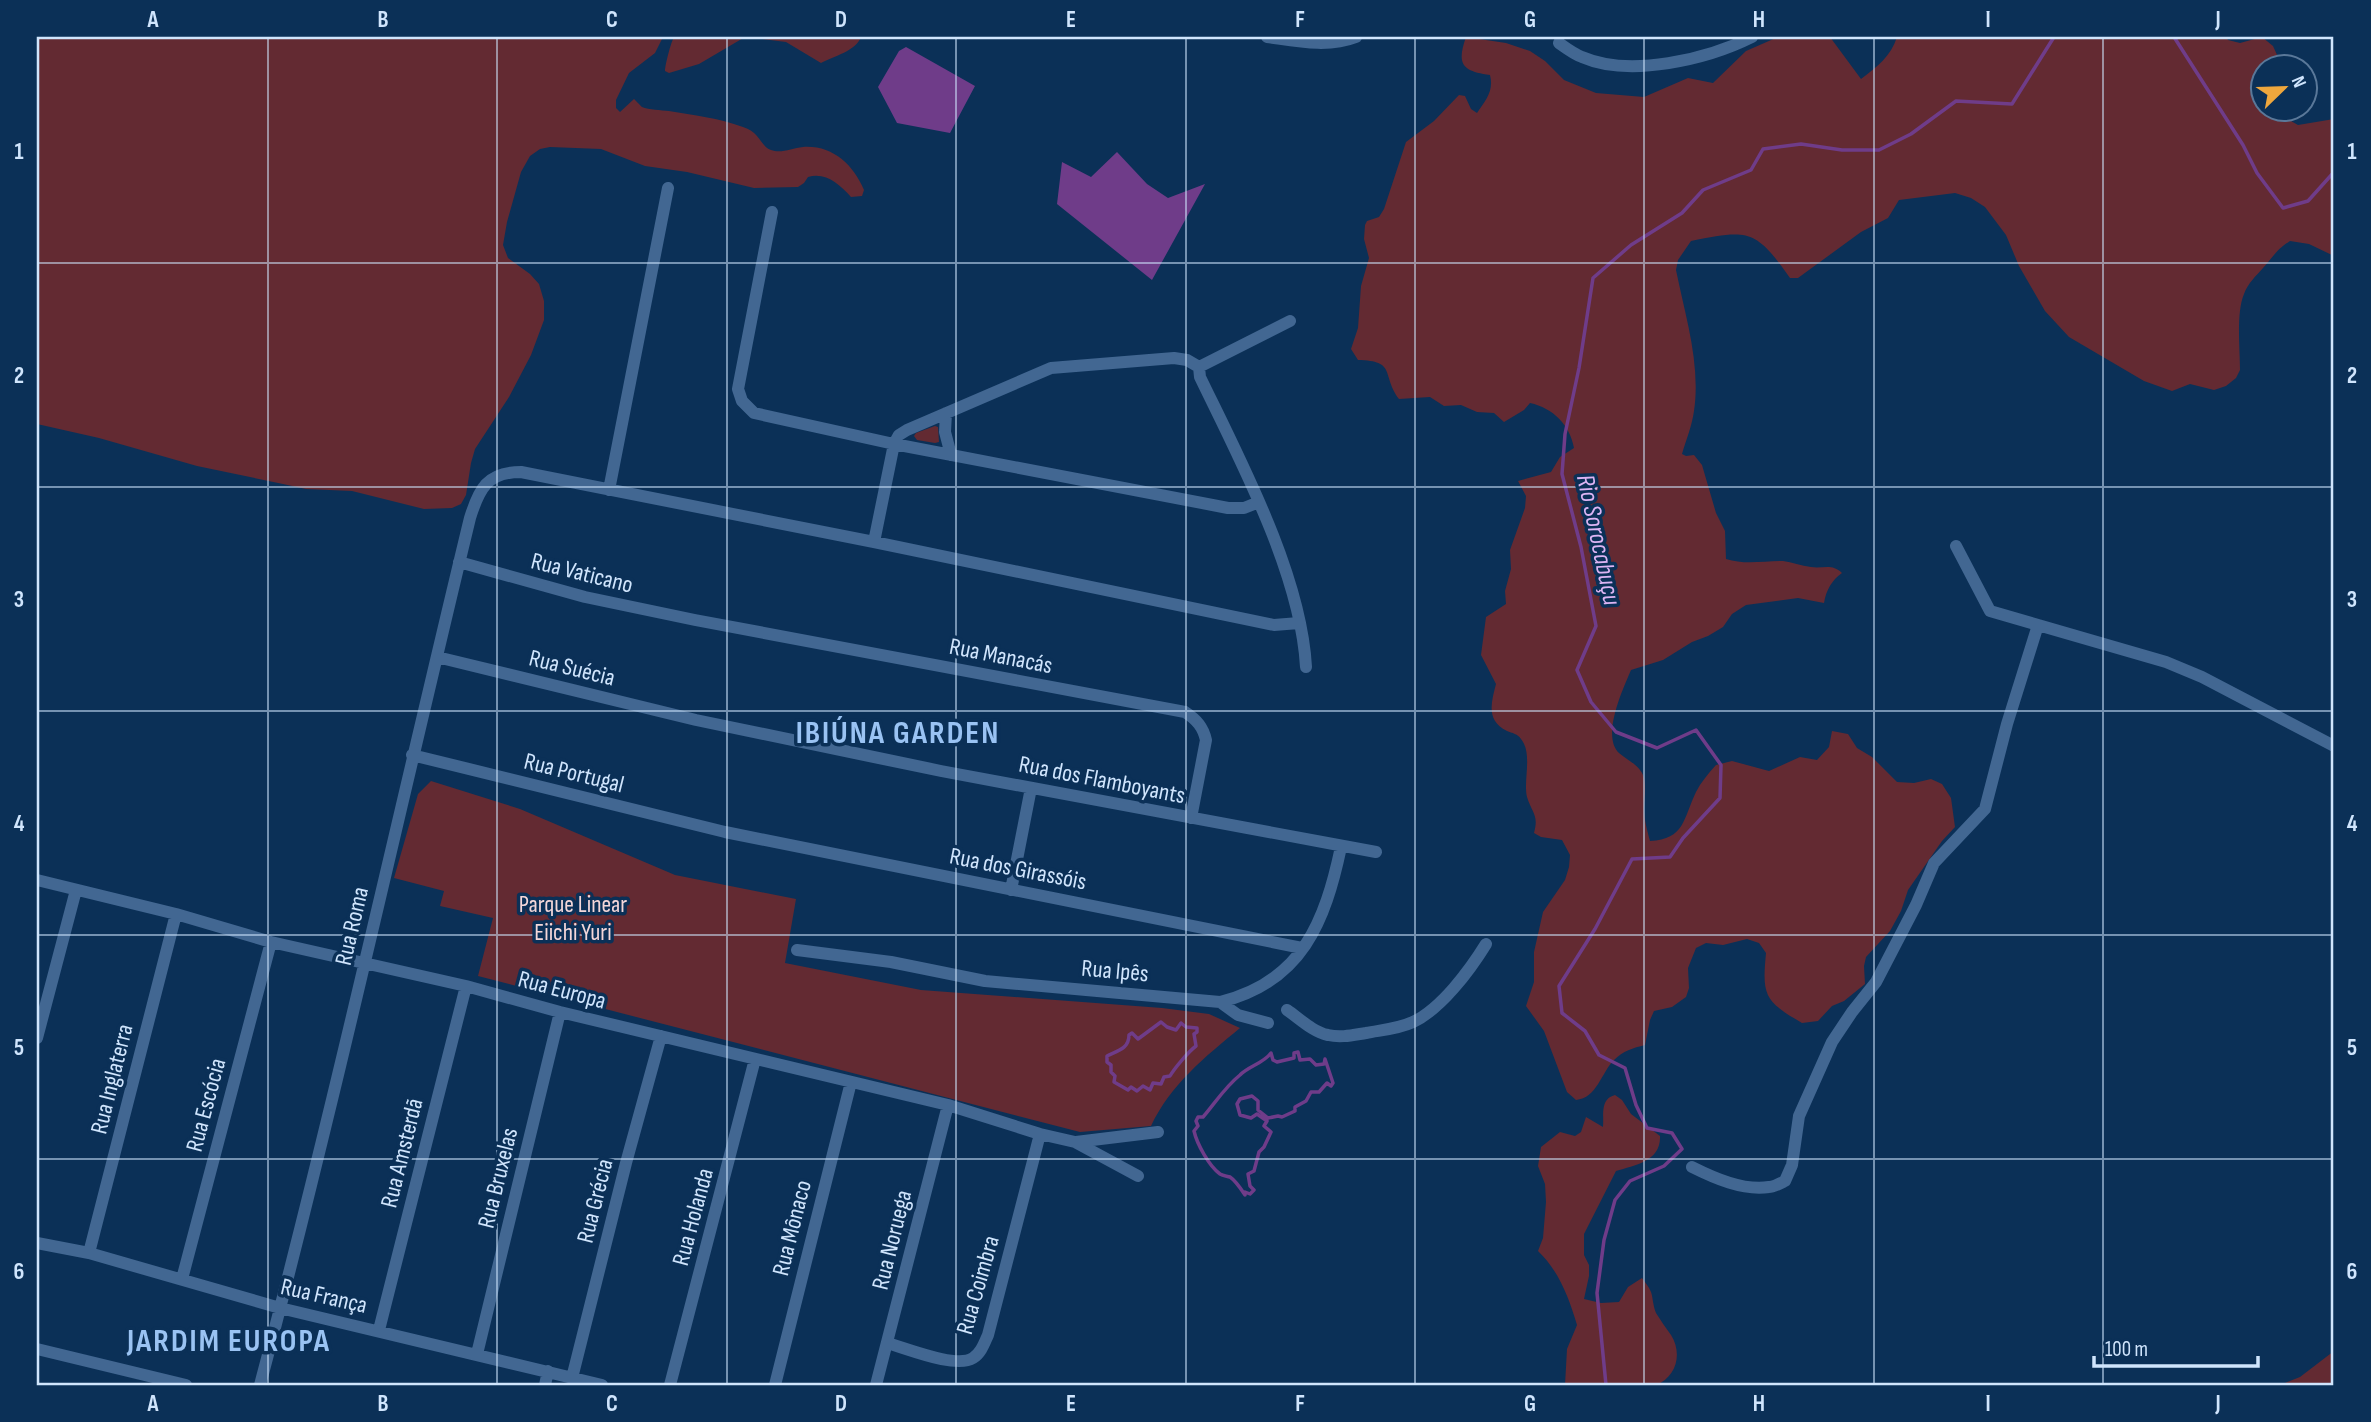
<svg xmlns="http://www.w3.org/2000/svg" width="2371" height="1422" viewBox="0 0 2371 1422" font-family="'Sofia Sans Condensed',sans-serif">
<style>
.green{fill:#632a32}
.water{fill:#6f3c89}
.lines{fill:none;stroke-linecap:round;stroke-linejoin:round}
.stream{stroke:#6f3c89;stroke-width:3.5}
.minor{stroke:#426792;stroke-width:12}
.grid{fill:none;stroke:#d0e5fd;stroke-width:2;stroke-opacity:0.55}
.labels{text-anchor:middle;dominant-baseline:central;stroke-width:7;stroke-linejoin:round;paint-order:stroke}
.street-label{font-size:24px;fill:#d0e5fd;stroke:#0b3057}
.park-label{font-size:24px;fill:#f4d7d9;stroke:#0b3057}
.water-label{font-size:26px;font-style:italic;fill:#dcb4f3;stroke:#0b3057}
.district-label{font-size:32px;font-weight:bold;letter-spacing:2px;fill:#9ac3f3;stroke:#0b3057}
.neatline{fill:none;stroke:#d0e5fd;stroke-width:2.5}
.grid-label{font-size:23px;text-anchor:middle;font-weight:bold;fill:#d0e5fd}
</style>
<rect width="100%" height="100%" fill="#0b3057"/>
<path class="green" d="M 37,37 L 663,37 L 655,53 L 629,73 L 616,100 L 616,108 L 620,112 L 634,99 C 635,100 641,106 642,107 C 649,110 661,110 669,111 C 693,115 719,118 743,127 C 761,133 760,146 771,150 C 781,154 792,148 803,147 C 832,145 853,164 864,190 L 862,196 L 851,197 C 839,184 826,172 808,177 L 804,183 L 798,187 L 754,188 L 687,172 L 645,166 L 601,149 L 550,147 L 540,149 L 530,156 L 521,172 L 507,222 L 503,245 L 508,258 L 530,274 L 539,284 L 544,301 L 544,320 L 531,355 L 509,397 L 475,449 L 471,463 L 466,495 L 461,504 L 452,508 L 424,509 L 352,491 L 306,489 L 283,484 L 197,466 L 99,438 L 37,424 Z
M 674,37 L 745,37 L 699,64 L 669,73 L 665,71 C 665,65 671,42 674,37 Z
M 747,37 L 861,37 C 856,51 834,56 821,63 L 786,42 Z
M 1466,37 L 1506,43 L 1530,51 L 1545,61 L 1564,80 L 1596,93 L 1644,97 L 1688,78 L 1713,83 L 1746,51 L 1778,37 L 1830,37 L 1861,79 C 1877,67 1891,56 1897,37 L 2226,37 L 2228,40 L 2240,43 L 2262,37 L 2273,46 L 2282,66 L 2262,66 L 2262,108 L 2281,109 L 2284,117 L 2298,125 L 2334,119 L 2334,256 L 2309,244 L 2290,241 C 2276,250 2274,256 2263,268 C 2256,276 2248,283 2244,294 C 2236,313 2240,349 2240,370 L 2236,378 L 2226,386 L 2214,390 L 2190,384 L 2172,391 L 2144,381 L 2069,337 L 2045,311 L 2019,266 L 2006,235 L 1985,207 L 1971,198 L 1955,193 L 1899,200 L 1888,218 L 1861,232 L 1798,278 L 1790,278 C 1755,228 1748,230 1691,241 L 1678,260 L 1676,270 C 1685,315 1701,364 1694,411 C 1692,426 1686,440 1682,454 L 1686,456 L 1694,455 L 1702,465 L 1716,513 L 1725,531 L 1726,559 C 1744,565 1764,561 1783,561 C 1792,562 1801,566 1811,567 C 1823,569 1832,563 1842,573 C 1832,580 1826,590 1824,603 L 1798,598 L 1746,605 L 1732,614 L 1723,627 L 1708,636 L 1692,642 L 1663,660 L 1631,670 C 1623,689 1601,736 1619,753 C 1627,760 1639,765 1643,775 C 1647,786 1644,797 1644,808 C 1644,820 1647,829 1650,841 C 1685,839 1683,819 1696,792 C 1701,782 1708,774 1716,765 L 1732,761 L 1769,771 L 1800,757 L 1817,760 L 1829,747 L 1832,731 L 1848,734 L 1857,748 L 1872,757 L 1897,782 L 1914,783 L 1931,779 L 1942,784 L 1951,798 L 1955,827 L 1942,841 L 1908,890 L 1901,911 L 1890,931 L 1866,957 L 1864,966 L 1865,984 L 1844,1001 L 1832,1006 L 1818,1021 L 1802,1023 C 1764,1001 1762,995 1766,953 L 1759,943 L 1747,939 L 1723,945 L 1706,943 L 1696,948 L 1688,968 L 1689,988 L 1686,997 L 1672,1007 L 1654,1011 L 1650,1020 L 1645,1045 C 1633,1048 1623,1051 1614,1060 C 1601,1073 1597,1098 1576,1100 L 1567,1092 L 1544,1031 L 1526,1006 L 1534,982 L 1534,952 L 1543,912 L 1565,880 L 1569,867 L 1570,855 L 1562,840 L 1541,837 L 1534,833 C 1539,815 1532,813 1527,797 C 1523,780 1533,754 1521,739 C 1518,734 1512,733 1507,731 C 1486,721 1491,703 1496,684 L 1481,655 L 1486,617 L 1506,604 L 1505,591 L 1511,569 L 1510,550 L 1525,508 L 1526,496 L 1518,481 L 1551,472 L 1560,457 L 1574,448 C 1570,425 1553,408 1530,403 L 1524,410 L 1504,422 L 1494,413 L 1477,412 L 1461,405 L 1444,406 L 1430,397 L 1399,399 C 1381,374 1397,361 1358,360 L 1351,349 L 1358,328 L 1361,286 L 1369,258 L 1364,239 L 1365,225 L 1367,221 L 1379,217 L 1384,209 L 1406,142 L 1434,121 L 1459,95 L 1465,96 L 1471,109 L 1477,113 C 1486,100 1494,91 1490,75 C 1463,71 1456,65 1466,37 Z
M 935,426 L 938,427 L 939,442 L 935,443 L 917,440 L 914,436 L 916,433 Z
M 431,781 L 520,809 L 675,875 L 796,899 L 785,963 L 921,990 L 1162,1008 L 1209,1014 L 1240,1028 C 1205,1057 1171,1084 1151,1126 L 1080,1132 L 478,976 L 493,918 L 440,906 L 444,891 L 394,878 L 418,794 Z
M 1615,1095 L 1622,1100 L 1631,1114 L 1660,1136 C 1661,1161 1635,1165 1616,1171 L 1584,1234 L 1584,1255 L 1589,1265 L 1589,1276 L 1584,1299 L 1601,1303 L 1619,1302 L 1628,1287 L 1642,1278 C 1645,1282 1649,1287 1651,1292 C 1653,1298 1653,1306 1656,1313 C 1661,1321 1666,1328 1671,1335 C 1683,1354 1676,1377 1656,1385 L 1565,1385 L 1567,1349 L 1577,1325 C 1569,1298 1559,1271 1538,1251 L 1543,1238 L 1546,1202 L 1545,1184 L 1538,1166 L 1541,1147 L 1560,1132 L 1575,1136 L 1581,1132 L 1586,1117 L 1603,1127 C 1604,1114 1600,1099 1615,1095 Z
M 2334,1351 L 2334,1385 L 2280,1385 L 2300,1377 Z"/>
<path class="water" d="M 906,47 L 975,86 L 950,133 L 897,123 L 878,87 L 899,51 Z
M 1117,152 L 1147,184 L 1168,198 L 1205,184 L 1152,280 L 1057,204 L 1062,162 L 1091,177 Z"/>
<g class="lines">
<path class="stream" d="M 2174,37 L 2243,145 L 2257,173 L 2283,208 L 2308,201 L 2334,172
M 1161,1022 L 1167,1027 L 1176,1030 L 1181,1023 L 1186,1027 L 1197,1028 L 1197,1032 L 1194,1034 L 1196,1046 C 1188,1052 1174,1069 1170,1076 L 1164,1077 L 1161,1084 L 1153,1083 L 1150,1090 L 1143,1086 L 1137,1091 L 1131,1087 L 1128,1090 L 1114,1082 L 1115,1076 L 1111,1072 L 1111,1065 L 1107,1062 L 1107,1056 C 1117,1051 1129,1049 1129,1035 L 1132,1033 L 1138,1039 Z
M 1298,1052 L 1300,1060 L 1310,1059 L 1316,1065 L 1324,1064 L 1325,1059 L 1333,1083 L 1331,1086 L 1327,1083 L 1319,1092 L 1311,1092 L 1306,1101 L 1295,1107 L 1295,1111 L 1282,1117 L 1278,1116 L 1268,1118 L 1258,1110 L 1258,1101 L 1252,1096 L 1240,1099 L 1237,1104 L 1240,1115 L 1251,1118 L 1257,1114 L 1267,1121 L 1264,1126 L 1271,1132 L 1264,1147 L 1259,1152 L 1254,1171 L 1248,1174 L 1250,1186 L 1254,1190 L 1250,1194 L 1245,1192 L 1245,1195 C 1241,1189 1236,1181 1230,1177 C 1227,1176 1223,1176 1220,1174 C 1209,1166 1197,1144 1194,1131 L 1198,1126 L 1196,1121 L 1198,1117 L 1203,1117 C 1215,1103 1225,1087 1240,1075 C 1249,1066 1264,1063 1271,1053 L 1273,1060 L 1277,1062 L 1294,1058 L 1294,1053 Z
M 1606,1385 L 1597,1293 L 1604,1240 L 1615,1200 L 1630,1181 L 1664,1166 L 1682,1149 L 1672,1133 L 1647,1128 L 1636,1105 L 1625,1068 L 1599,1055 L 1585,1031 L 1562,1013 L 1559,986 L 1595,929 L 1632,859 L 1670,857 L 1683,838 L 1720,798 L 1721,765 L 1696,730 L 1657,748 L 1616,732 L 1591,702 L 1577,670 L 1596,626 L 1581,547 L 1562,474 L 1565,434 L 1579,368 L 1593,278 L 1631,245 L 1682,213 L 1703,190 L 1751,170 L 1763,149 L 1801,144 L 1842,150 L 1879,150 L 1911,134 L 1956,101 L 2012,104 L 2054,37"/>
<path class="minor" d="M 1267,37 C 1296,41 1328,48 1356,37
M 1559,43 C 1566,48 1574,54 1582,57 C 1630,78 1708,59 1752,37
M 772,212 L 738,389 L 742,401 L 754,413 L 894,444 L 1228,508 L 1244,508 L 1259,502
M 1199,367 L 1200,377 C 1240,460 1301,574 1306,667
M 1199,367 L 1290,321
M 946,413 L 945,432 L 951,455
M 609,490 L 668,188
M 874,542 L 894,444 L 899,435 L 907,430 L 1051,368 L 1174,358 L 1187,360 L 1199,367
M 1956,546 L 1990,611 L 2166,662 L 2202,677 L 2334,746
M 459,562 L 585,597 L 695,620 L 1185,712 C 1197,720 1203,727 1206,740 L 1191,818
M 437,657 L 696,720 L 941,771 L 1376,852
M 412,755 L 725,832 L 1302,948
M 37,880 L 176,914 L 271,942 L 466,986 L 560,1012 L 948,1105 L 1040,1134 L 1075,1142 L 1138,1176
M 1011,890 L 1031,788
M 797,950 L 891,962 L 985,981 L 1220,1002 C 1302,982 1325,922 1341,847
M 1220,1002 L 1238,1015 L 1268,1023
M 1287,1010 C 1300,1019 1313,1032 1328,1035 C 1341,1038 1353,1035 1366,1033 C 1381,1030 1398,1029 1413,1022 C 1441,1009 1470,970 1486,944
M 37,1038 L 76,890
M 1076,1142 L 1158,1132
M 1692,1167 C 1714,1178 1743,1191 1769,1187 C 1774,1187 1781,1183 1785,1181 L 1792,1165 L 1799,1116 L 1832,1042 L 1852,1012 L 1876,982 L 1916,905 L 1934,863 L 1985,809 L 2007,724 L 2038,625
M 37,1243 L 89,1253 L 280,1308 L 602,1385
M 89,1253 L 176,914
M 182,1279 L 271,942
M 379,1330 L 466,986
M 887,1343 C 906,1348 956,1369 973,1358 C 981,1353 984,1344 988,1335 L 1040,1134
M 37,1349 L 186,1385
M 477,1354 L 560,1012
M 572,1378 L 626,1163 L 661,1036
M 260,1385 C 336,1098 400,807 470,518 C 479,489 487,472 521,472 L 874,542 L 1274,625 L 1299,623
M 545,1385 L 548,1371
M 670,1385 L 755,1059
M 775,1385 L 851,1082
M 876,1385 L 948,1105"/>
</g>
<path class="grid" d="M 268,37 L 268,1385M 497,37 L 497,1385M 727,37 L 727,1385M 956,37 L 956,1385M 1186,37 L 1186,1385M 1415,37 L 1415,1385M 1644,37 L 1644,1385M 1874,37 L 1874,1385M 2103,37 L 2103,1385M 37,263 L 2334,263M 37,487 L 2334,487M 37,711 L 2334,711M 37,935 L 2334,935M 37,1159 L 2334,1159"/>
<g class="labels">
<g class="street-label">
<text transform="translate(582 573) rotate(14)">Rua Vaticano</text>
<text transform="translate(1001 656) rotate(11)">Rua Manacás</text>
<text transform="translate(572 668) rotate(14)">Rua Suécia</text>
<text transform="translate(574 773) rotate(14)">Rua Portugal</text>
<text transform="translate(1102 780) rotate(11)">Rua dos Flamboyants</text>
<text transform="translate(1018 869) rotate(11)">Rua dos Girassóis</text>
<text transform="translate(352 926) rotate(-77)">Rua Roma</text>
<text transform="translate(1115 971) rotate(5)">Rua Ipês</text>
<text transform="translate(562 990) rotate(15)">Rua Europa</text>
<text transform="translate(112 1079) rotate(-76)">Rua Inglaterra</text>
<text transform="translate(206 1105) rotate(-75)">Rua Escócia</text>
<text transform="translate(402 1153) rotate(-76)">Rua Amsterdã</text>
<text transform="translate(498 1178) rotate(-76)">Rua Bruxelas</text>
<text transform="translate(595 1201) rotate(-76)">Rua Grécia</text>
<text transform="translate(693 1217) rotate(-75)">Rua Holanda</text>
<text transform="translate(792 1228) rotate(-76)">Rua Mônaco</text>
<text transform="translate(892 1240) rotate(-76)">Rua Noruega</text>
<text transform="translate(978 1285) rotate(-74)">Rua Coimbra</text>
<text transform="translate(324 1296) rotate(13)">Rua França</text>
</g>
<g class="park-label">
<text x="573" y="904">Parque Linear<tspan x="573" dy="28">Eiichi Yuri</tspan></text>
</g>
<g class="water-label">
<text transform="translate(1598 540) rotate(78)">Rio Sorocabuçu</text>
</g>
<g class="district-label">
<text x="898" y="733">IBIÚNA GARDEN</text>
<text x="229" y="1341">JARDIM EUROPA</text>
</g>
</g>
<rect width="2371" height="1422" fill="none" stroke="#0b3057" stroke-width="77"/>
<g transform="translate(2284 88) rotate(67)"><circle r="33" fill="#0b3057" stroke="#5a7899" stroke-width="2"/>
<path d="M0-5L12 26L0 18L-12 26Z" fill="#efa73d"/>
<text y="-10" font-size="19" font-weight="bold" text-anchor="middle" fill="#d0e5fd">N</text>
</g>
<path d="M2094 1356v10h164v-10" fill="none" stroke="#d0e5fd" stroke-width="3.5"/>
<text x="2105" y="1356" font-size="21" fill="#d0e5fd" stroke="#0b3057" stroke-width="5" paint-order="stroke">100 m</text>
<rect x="38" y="38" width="2294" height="1346" class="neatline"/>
<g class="grid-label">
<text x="153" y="27">A</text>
<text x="383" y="27">B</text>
<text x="612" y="27">C</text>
<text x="841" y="27">D</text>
<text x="1071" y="27">E</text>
<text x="1300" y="27">F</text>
<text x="1530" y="27">G</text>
<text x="1759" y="27">H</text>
<text x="1988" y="27">I</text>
<text x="2218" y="27">J</text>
<text x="19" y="159">1</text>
<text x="2352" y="159">1</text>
<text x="19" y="383">2</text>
<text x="2352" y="383">2</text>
<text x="19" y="607">3</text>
<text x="2352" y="607">3</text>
<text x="19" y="831">4</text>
<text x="2352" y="831">4</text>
<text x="19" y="1055">5</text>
<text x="2352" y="1055">5</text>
<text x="19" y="1279">6</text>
<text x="2352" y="1279">6</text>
<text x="153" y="1411">A</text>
<text x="383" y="1411">B</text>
<text x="612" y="1411">C</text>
<text x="841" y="1411">D</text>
<text x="1071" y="1411">E</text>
<text x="1300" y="1411">F</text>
<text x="1530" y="1411">G</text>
<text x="1759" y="1411">H</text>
<text x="1988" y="1411">I</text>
<text x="2218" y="1411">J</text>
</g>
</svg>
